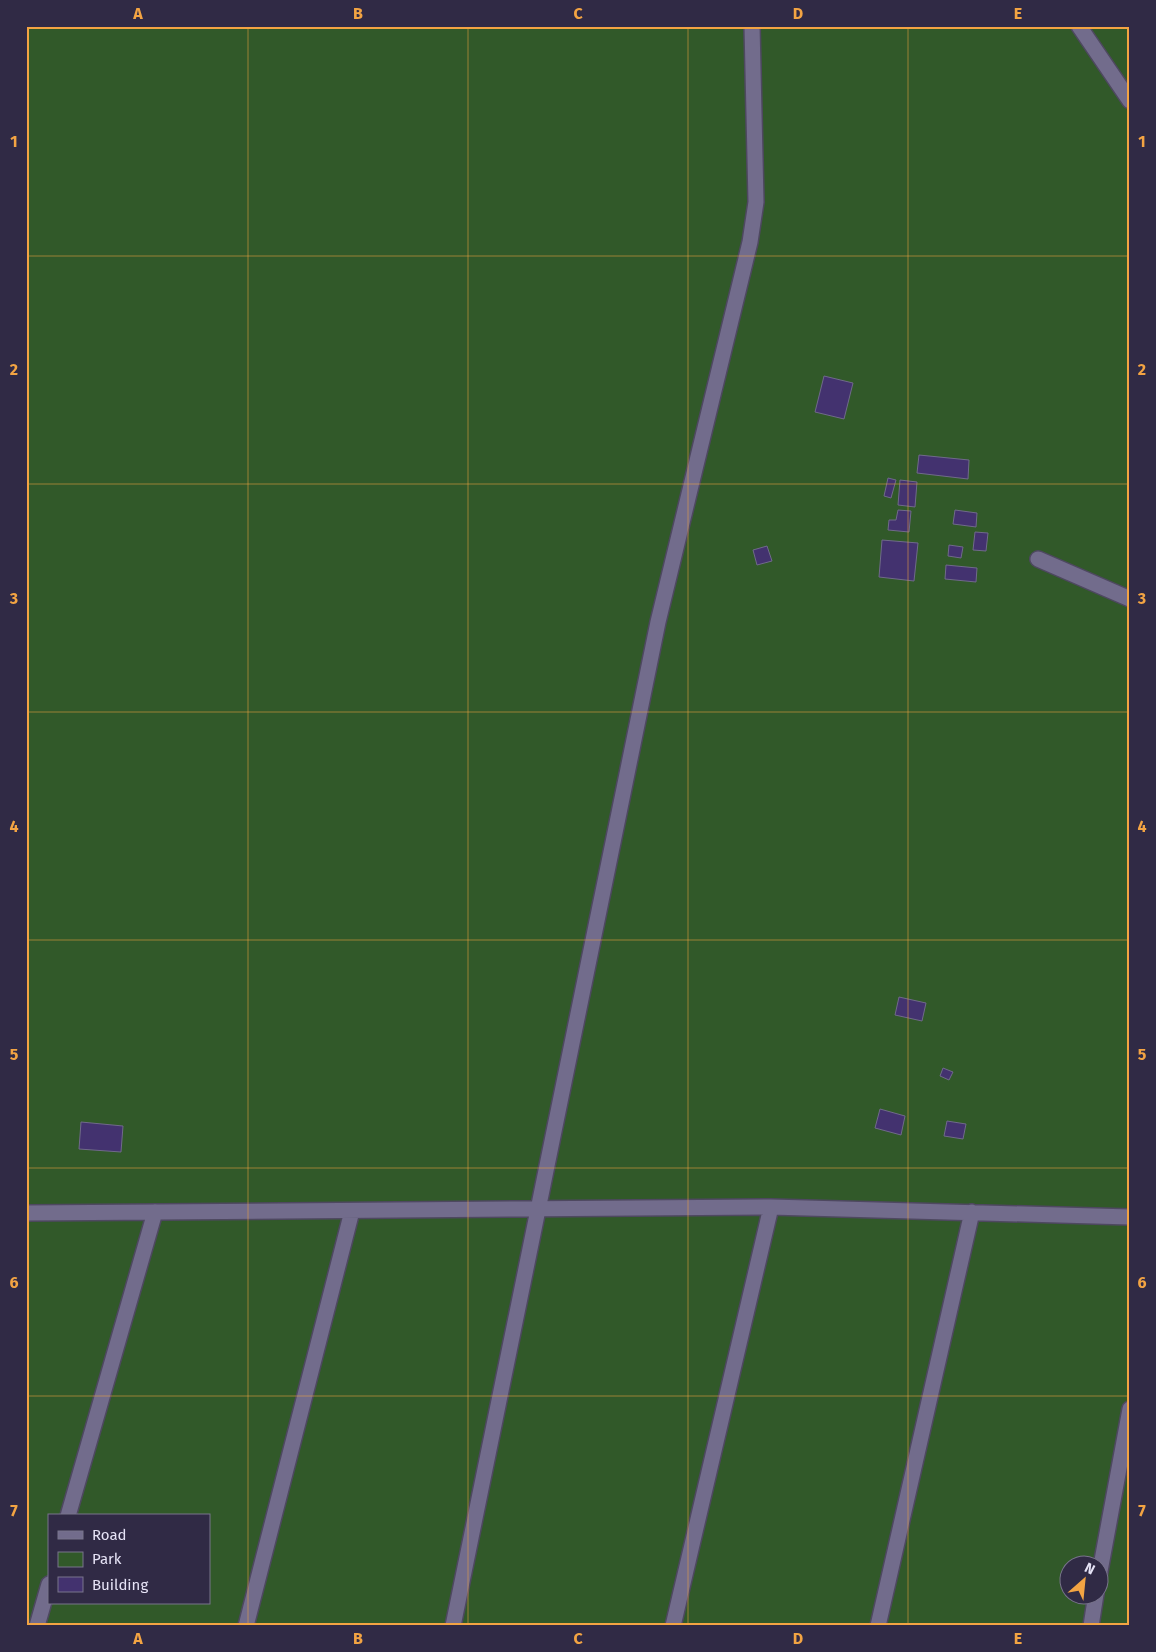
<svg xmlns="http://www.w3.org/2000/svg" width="1156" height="1652" viewBox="0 0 1156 1652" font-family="'Fira Sans',sans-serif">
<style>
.green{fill:#315929;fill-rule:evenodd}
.building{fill:#43326f;stroke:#706a8a}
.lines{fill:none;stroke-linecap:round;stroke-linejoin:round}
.minor-casing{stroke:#4e4860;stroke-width:18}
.minor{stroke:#726c8c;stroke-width:15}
.grid{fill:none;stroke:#f3a443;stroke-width:1;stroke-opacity:0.55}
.neatline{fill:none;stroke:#f3a443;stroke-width:2}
.grid-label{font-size:16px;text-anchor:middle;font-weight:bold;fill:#f3a443}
</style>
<rect width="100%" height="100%" fill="#302a45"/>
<path class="green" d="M 26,26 L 1130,26 L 1130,1626 L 26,1626 ZM 49,1516 L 209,1516 L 209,1603 L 49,1603 ZM 1068,1564 L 1098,1564 L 1098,1594 L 1068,1594 Z"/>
<path class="building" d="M 824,376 L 853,383 L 844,419 L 815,412 Z
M 919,455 L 969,460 L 968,479 L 917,473 Z
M 888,478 L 896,480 L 891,498 L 884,496 Z
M 900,480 L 917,482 L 915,507 L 898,505 Z
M 898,510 L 911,511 L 909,532 L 888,530 L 889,520 L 896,520 Z
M 955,510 L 977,513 L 976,527 L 953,524 Z
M 975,532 L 988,533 L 986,551 L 973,550 Z
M 882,540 L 918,543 L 914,581 L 879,577 Z
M 949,545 L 963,547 L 961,558 L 948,556 Z
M 767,546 L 772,561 L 757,565 L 753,550 Z
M 946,565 L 977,568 L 976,582 L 945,579 Z
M 899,997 L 926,1003 L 922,1021 L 895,1015 Z
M 943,1068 L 953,1072 L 949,1080 L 940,1076 Z
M 880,1109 L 905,1116 L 901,1135 L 875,1128 Z
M 947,1121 L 966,1124 L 963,1139 L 944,1136 Z
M 81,1122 L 123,1126 L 121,1152 L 79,1149 Z"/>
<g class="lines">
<defs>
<path id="minor" d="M 1079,26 L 1130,101
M 1038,559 L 1130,599
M 26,1213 L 771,1207 L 1130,1217
M 68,1516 L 155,1212
M 1098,1582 L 1130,1409
M 37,1626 L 49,1584
M 246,1626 L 352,1211
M 453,1626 L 658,622 L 750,242 L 756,202 L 752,26
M 673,1626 L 771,1207
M 878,1626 L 972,1212
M 1091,1626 L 1096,1594"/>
</defs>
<use href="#minor" class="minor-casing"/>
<use href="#minor" class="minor"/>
</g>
<path class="grid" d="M 248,26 L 248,1626M 468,26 L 468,1626M 688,26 L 688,1626M 908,26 L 908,1626M 26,256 L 1130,256M 26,484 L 1130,484M 26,712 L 1130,712M 26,940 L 1130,940M 26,1168 L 1130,1168M 26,1396 L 1130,1396"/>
<rect width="1156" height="1652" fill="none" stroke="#302a45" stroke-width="55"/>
<rect x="48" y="1514" width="162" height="90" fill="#302a45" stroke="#79748c"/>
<rect x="58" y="1531" width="25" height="8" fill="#726c8c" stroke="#79748c"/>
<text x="92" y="1540" font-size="15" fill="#e6e3f6">Road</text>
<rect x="58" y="1552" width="25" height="15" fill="#315929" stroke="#79748c"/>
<text x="92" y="1564" font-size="15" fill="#e6e3f6">Park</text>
<rect x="58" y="1577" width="25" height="15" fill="#43326f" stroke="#79748c"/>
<text x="92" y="1590" font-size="15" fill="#e6e3f6">Building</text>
<g transform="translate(1084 1580) rotate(27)"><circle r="24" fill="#302a45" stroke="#79748c"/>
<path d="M0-4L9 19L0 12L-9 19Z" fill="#f3a443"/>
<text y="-8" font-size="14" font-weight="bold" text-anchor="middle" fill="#e6e3f6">N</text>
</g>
<rect x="28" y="28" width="1100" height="1596" class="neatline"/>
<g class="grid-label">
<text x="138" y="19">A</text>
<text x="358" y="19">B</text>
<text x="578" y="19">C</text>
<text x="798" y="19">D</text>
<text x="1018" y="19">E</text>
<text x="14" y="147">1</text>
<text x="1142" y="147">1</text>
<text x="14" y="375">2</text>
<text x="1142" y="375">2</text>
<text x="14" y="604">3</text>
<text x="1142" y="604">3</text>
<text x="14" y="832">4</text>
<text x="1142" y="832">4</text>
<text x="14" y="1060">5</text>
<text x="1142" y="1060">5</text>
<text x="14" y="1288">6</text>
<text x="1142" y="1288">6</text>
<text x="14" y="1516">7</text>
<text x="1142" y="1516">7</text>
<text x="138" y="1644">A</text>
<text x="358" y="1644">B</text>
<text x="578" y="1644">C</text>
<text x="798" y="1644">D</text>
<text x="1018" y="1644">E</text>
</g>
</svg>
